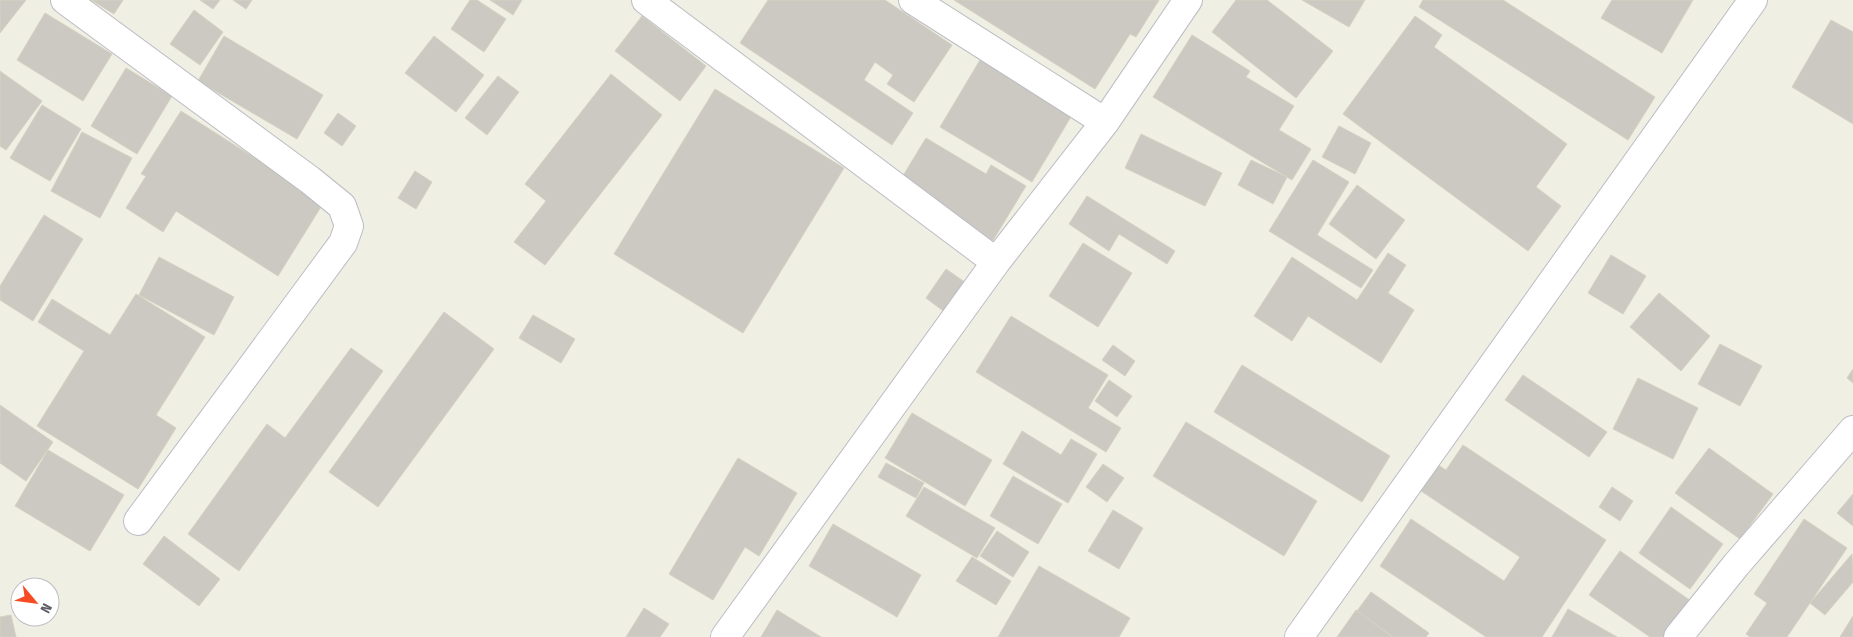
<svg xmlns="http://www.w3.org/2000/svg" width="1853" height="637" viewBox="0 0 1853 637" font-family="'Fira Sans Condensed',sans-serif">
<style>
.building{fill:#cbc9c1;stroke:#d5d1c2}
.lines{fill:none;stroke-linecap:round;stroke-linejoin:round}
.street-casing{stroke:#bcbdc4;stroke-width:30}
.street{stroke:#fff;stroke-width:28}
</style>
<rect width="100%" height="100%" fill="#f0efe4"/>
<path class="building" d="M 0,0 L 26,0 L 0,33 Z
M 91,0 L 123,0 L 114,14 Z
M 200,0 L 220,0 L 213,9 Z
M 233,0 L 252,0 L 246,9 Z
M 470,0 L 477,0 L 506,19 L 484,52 L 451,29 Z
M 490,0 L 522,0 L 513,15 Z
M 768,0 L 885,0 L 952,45 L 914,102 L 887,84 L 893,75 L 875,62 L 864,80 L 913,113 L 892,145 L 740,43 Z
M 954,0 L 1159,0 L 1136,37 L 1130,34 L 1095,89 Z
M 1236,0 L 1267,0 L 1333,51 L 1296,98 L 1212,32 Z
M 1302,0 L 1365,0 L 1349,27 Z
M 1423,0 L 1503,0 L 1655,97 L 1628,140 L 1419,7 Z
M 1612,0 L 1693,0 L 1662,53 L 1601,18 Z
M 194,10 L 223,32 L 200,65 L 170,44 Z
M 45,13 L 112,54 L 83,101 L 17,60 Z
M 642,16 L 706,66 L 680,101 L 615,51 Z
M 1415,16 L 1442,35 L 1434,47 L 1567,144 L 1536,187 L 1561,206 L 1528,251 L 1343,114 Z
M 1831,20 L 1853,32 L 1853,124 L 1792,87 Z
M 1192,35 L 1250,71 L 1246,77 L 1294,106 L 1279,130 L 1311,149 L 1292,180 L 1153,97 Z
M 224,36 L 323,95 L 297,139 L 198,81 Z
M 434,36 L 484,75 L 456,112 L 405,73 Z
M 980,60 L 1072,115 L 1032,182 L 940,127 Z
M 126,68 L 172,96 L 137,154 L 91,126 Z
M 0,71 L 42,101 L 6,150 L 0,146 Z
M 611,74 L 662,115 L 545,265 L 514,242 L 546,201 L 525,184 Z
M 498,76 L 519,92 L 487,135 L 465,118 Z
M 715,89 L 844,168 L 743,333 L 614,254 Z
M 42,105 L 81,129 L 50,181 L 10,158 Z
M 181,111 L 324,202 L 278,276 L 176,211 L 163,232 L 126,208 L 146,176 L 141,174 Z
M 338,113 L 356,126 L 342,146 L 324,133 Z
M 1339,126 L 1371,143 L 1355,174 L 1322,157 Z
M 82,132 L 132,158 L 100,218 L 51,191 Z
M 1141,134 L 1222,173 L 1205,206 L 1125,168 Z
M 926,138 L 986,174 L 991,165 L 1026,186 L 992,242 L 898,184 Z
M 1251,160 L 1287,177 L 1273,204 L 1238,185 Z
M 1313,160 L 1349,182 L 1317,235 L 1373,270 L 1361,288 L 1269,231 Z
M 415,171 L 432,182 L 416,209 L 398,198 Z
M 1357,185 L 1405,220 L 1376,259 L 1329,224 Z
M 1087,196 L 1175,251 L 1167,264 L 1119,234 L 1109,251 L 1069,224 Z
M 44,215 L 83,239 L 33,321 L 0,300 L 0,286 Z
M 1083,243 L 1132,273 L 1098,327 L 1049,296 Z
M 1388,253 L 1406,265 L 1388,293 L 1414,310 L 1381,363 L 1308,316 L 1292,341 L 1254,316 L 1292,257 L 1357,300 Z
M 1611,255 L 1646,276 L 1623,314 L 1588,293 Z
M 159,257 L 234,297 L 214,335 L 139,295 Z
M 946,269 L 966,283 L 946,313 L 926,298 Z
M 1659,293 L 1710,336 L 1681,371 L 1630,327 Z
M 136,294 L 205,337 L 156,415 L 176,428 L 138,489 L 37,426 L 84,351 L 38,322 L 52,299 L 110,335 Z
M 444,312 L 494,349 L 378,507 L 329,472 Z
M 533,315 L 575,339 L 561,363 L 519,338 Z
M 1011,316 L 1108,375 L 1088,408 L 1121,428 L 1106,452 L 976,372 Z
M 1720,344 L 1762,366 L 1740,406 L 1698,384 Z
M 1113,345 L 1135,361 L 1125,376 L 1102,360 Z
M 351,348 L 383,371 L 239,571 L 188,534 L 267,424 L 285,438 Z
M 1242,365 L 1390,456 L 1362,502 L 1214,412 Z
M 1853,369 L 1853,383 L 1847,378 Z
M 1523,375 L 1607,432 L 1589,457 L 1505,400 Z
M 1638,378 L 1698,408 L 1673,459 L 1613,429 Z
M 1109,380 L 1132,396 L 1117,417 L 1095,401 Z
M 0,405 L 53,442 L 26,481 L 0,463 Z
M 912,413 L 992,460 L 965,506 L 885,458 Z
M 1186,422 L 1317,501 L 1284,556 L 1153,476 Z
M 1022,431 L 1061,455 L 1071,439 L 1097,454 L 1068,503 L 1003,464 Z
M 1463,445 L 1606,540 L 1542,637 L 1486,637 L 1380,566 L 1411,519 L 1504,581 L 1520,557 L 1421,491 L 1438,465 L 1446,470 Z
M 1709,448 L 1773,494 L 1740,539 L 1675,493 Z
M 48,450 L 124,495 L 90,551 L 15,506 Z
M 738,458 L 797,493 L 759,556 L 745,547 L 713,600 L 669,574 Z
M 886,463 L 924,483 L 916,498 L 878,477 Z
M 1103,464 L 1124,478 L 1107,502 L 1086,487 Z
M 1013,476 L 1062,504 L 1038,544 L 990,516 Z
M 924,487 L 995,528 L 977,558 L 906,516 Z
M 1612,487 L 1633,501 L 1620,521 L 1599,507 Z
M 1853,494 L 1853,526 L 1837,513 Z
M 1671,507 L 1723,544 L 1690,589 L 1639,553 Z
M 1113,510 L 1143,528 L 1119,569 L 1088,551 Z
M 1804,519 L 1847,548 L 1787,637 L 1750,637 L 1746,634 L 1767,603 L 1754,594 Z
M 833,524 L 921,575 L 897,617 L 809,566 Z
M 997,531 L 1029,552 L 1013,577 L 980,556 Z
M 164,536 L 220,579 L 199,606 L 143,564 Z
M 1620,551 L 1695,604 L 1672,637 L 1650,637 L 1589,595 Z
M 1852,554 L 1853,582 L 1825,615 L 1810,603 Z
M 972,557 L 1011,581 L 996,605 L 956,581 Z
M 1039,566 L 1130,618 L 1119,637 L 998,637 Z
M 1371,592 L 1429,633 L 1426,637 L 1393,637 L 1357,611 Z
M 644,608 L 669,624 L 660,637 L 626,637 Z
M 1568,609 L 1617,637 L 1552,637 Z
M 777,610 L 821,637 L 761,637 Z
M 1356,610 L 1392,637 L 1337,637 Z
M 11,615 L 16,637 L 0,637 L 0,617 Z
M 1853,616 L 1853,637 L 1840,637 Z"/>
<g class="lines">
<defs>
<path id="street" d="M 65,0 L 310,180 L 342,206 L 349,226 L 343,243 L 138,521
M 646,0 L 996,262
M 913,0 L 1105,122
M 725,637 L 996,262 L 1105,122 L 1188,0
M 1299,637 L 1753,0
M 1678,637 L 1736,565 L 1853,430"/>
</defs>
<use href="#street" class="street-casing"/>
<use href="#street" class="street"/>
</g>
<g transform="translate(35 602) rotate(119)"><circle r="24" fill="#ffffff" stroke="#bebfc2"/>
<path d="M0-4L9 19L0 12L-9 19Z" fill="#f64c24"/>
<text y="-8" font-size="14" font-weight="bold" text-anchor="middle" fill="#5c5f66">N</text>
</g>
</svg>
